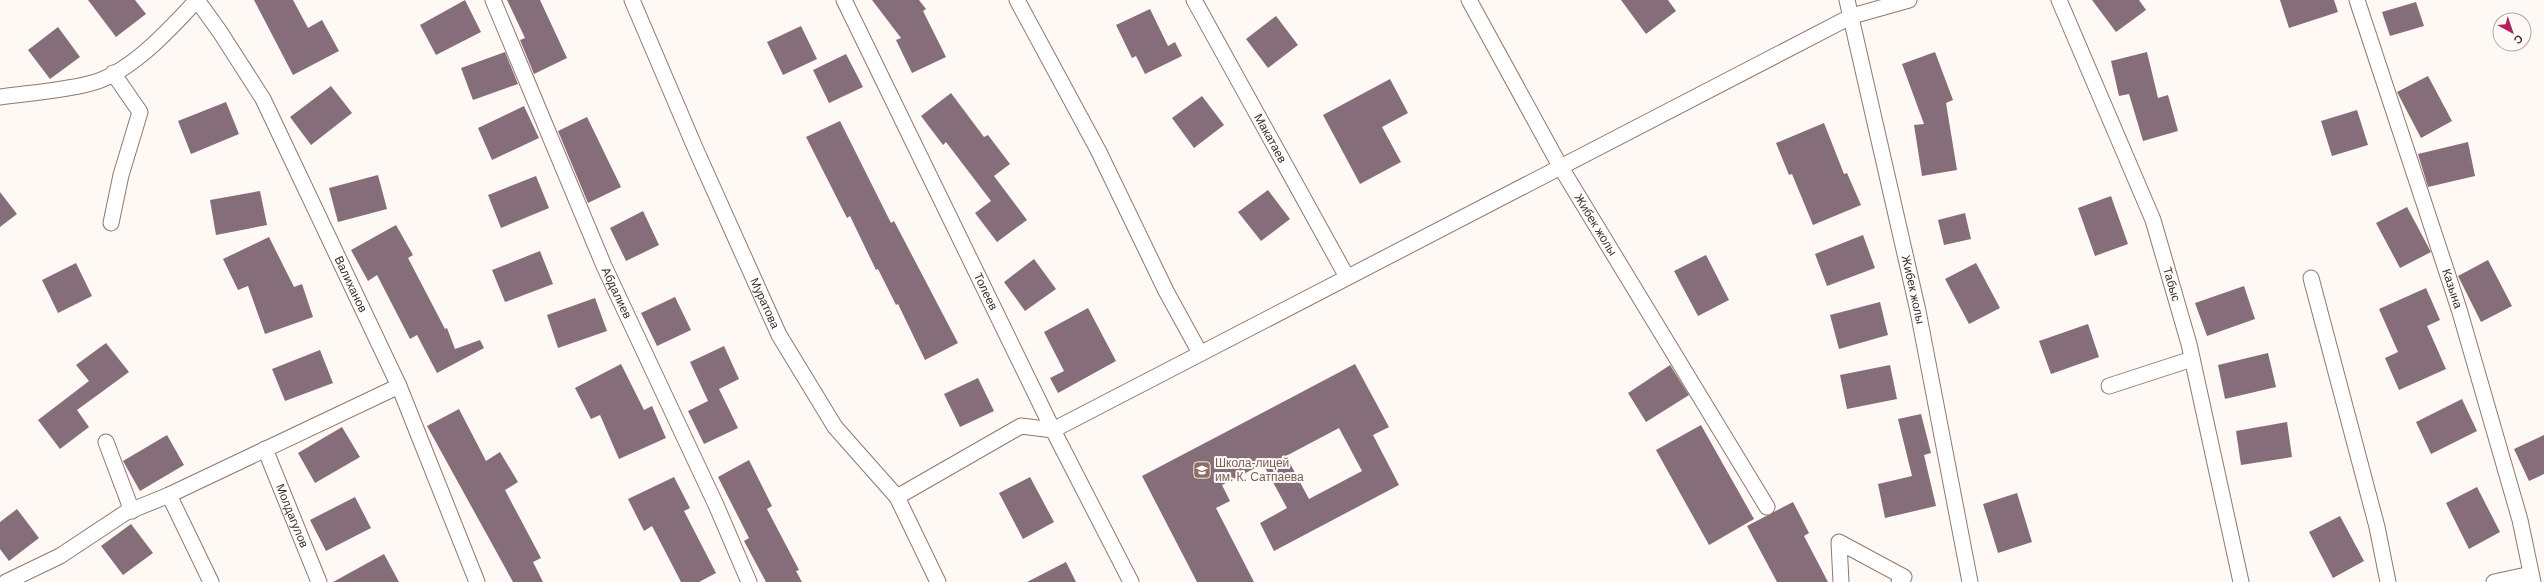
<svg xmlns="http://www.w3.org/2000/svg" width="2544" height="582" viewBox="0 0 2544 582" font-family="Helvetica,sans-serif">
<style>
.building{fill:#866d7a;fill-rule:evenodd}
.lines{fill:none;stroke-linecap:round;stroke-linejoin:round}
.street-casing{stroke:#92776d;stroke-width:17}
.street{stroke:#fff;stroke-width:15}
.labels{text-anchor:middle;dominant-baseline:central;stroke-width:4;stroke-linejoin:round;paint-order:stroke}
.street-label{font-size:12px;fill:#382d29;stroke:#fff9f6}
.education-label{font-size:12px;fill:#785e54;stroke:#fff9f6;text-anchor:start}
</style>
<rect width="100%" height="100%" fill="#fff9f6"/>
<path class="building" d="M 88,0 L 135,0 L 146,14 L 116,37 Z
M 254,0 L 293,0 L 308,28 L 322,20 L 339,51 L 293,75 Z
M 465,0 L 481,32 L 436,55 L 420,25 Z
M 507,0 L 540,0 L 567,58 L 534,74 L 520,40 L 525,38 Z
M 872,0 L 919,0 L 926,9 L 923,11 L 946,57 L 912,73 L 896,40 L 901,38 Z
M 1621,0 L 1668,0 L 1676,11 L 1646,34 Z
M 2092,0 L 2139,0 L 2146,10 L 2116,32 Z
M 2280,0 L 2334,0 L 2338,12 L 2289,28 Z
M 2416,2 L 2424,26 L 2390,36 L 2382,12 Z
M 1150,9 L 1168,46 L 1175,42 L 1182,56 L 1145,74 L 1136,56 L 1132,58 L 1116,25 Z
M 1276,16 L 1298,45 L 1268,68 L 1246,39 Z
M 801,26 L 817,59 L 783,75 L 767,42 Z
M 58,27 L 80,57 L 50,79 L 28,50 Z
M 505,52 L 518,84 L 473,100 L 461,68 Z
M 1935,52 L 1953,100 L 1946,103 L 1957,170 L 1922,176 L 1914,125 L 1924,124 L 1902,64 Z
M 2147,52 L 2158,98 L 2168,95 L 2178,131 L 2143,141 L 2129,94 L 2119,96 L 2111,61 Z
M 846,54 L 863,87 L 829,103 L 813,70 Z
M 2428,76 L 2452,121 L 2421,138 L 2397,92 Z
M 1390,79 L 1408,113 L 1382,127 L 1401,162 L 1360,184 L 1323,115 Z
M 331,86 L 352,113 L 311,145 L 290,117 Z
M 951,93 L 984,137 L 988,135 L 1010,164 L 994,176 L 1027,220 L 997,242 L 975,213 L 991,201 L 946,142 L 943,145 L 921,116 Z
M 1202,96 L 1224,125 L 1194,148 L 1172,118 Z
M 226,102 L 239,134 L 191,154 L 178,121 Z
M 524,106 L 539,138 L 492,160 L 478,128 Z
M 2357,110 L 2368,145 L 2332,156 L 2321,121 Z
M 587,117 L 621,187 L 588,203 L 558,131 Z
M 840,121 L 891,223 L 894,221 L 958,343 L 925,360 L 898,304 L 896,305 L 878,269 L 876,270 L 850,216 L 847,218 L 806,137 Z
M 1824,123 L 1844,174 L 1847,173 L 1861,205 L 1813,225 L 1792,174 L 1789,175 L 1776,143 Z
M 2468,142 L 2475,176 L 2428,187 L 2418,154 Z
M 378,175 L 387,209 L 338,222 L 329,188 Z
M 536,176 L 549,208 L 501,228 L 488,195 Z
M 1268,190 L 1290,219 L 1261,241 L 1238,212 Z
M 260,191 L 267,225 L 216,235 L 210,200 Z
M 0,192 L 17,214 L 0,227 Z
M 2111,196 L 2128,244 L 2095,256 L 2078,208 Z
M 2407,207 L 2431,252 L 2400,268 L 2376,223 Z
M 643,211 L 659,245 L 626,261 L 610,228 Z
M 1965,213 L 1971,239 L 1944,245 L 1938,220 Z
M 396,225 L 413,255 L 408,258 L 445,329 L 447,328 L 455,349 L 480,340 L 484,348 L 437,373 L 417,335 L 410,339 L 377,275 L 368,281 L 351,250 Z
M 1863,235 L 1875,268 L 1827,286 L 1815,254 Z
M 269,237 L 294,287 L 302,284 L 313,317 L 265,334 L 248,286 L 238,290 L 223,259 Z
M 540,251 L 553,284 L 505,302 L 492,270 Z
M 1706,255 L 1729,300 L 1698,316 L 1674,271 Z
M 1034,259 L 1056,289 L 1025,311 L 1004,282 Z
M 2488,260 L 2512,306 L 2481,322 L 2458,276 Z
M 76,263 L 92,296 L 58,313 L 42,280 Z
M 1976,263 L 2000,308 L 1969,324 L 1945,279 Z
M 2244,286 L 2255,319 L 2207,336 L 2195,303 Z
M 2426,288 L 2440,320 L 2427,326 L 2446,369 L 2399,390 L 2385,358 L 2398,352 L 2379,309 Z
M 675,297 L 691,330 L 657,346 L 641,313 Z
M 595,298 L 607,331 L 558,348 L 547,315 Z
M 1880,302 L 1888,335 L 1839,349 L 1830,315 Z
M 1088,308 L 1116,361 L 1058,393 L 1050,378 L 1064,371 L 1044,332 Z
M 2088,324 L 2099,357 L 2051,374 L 2039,341 Z
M 106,343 L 129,372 L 77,410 L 89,427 L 60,449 L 38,420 L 89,381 L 76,365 Z
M 724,346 L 739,379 L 719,389 L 738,428 L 704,444 L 688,411 L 708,401 L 690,362 Z
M 320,350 L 333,383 L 285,401 L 272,369 Z
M 2268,353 L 2276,387 L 2225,399 L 2218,365 Z
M 621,364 L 644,410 L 652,406 L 666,438 L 619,459 L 600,415 L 591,419 L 575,388 Z
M 1355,364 L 1389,427 L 1373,435 L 1399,485 L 1274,551 L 1260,523 L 1287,508 L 1263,464 L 1222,485 L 1230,501 L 1216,508 L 1254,582 L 1197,582 L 1142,476 ZM 1339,428 L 1362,471 L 1309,499 L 1286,456 Z
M 1670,365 L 1689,395 L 1646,422 L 1628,393 Z
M 1890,365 L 1897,399 L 1847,409 L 1840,375 Z
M 978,378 L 994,411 L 960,427 L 944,394 Z
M 2462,399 L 2477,431 L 2431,454 L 2416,422 Z
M 459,409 L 486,461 L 500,452 L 518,482 L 505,490 L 541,558 L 533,562 L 543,582 L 513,582 L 427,426 Z
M 1921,414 L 1931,453 L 1924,455 L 1936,506 L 1885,518 L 1878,484 L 1912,476 L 1898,419 Z
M 2287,422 L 2292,457 L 2241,465 L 2236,431 Z
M 1701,425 L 1754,519 L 1709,545 L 1656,450 Z
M 342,427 L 360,457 L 315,483 L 298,453 Z
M 167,435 L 184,465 L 140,491 L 123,461 Z
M 2544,435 L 2544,474 L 2529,481 L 2514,449 Z
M 749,460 L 772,506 L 767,509 L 799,570 L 796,571 L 802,582 L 766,582 L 744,541 L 749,538 L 718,477 Z
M 674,477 L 690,508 L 684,511 L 716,573 L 699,582 L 681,582 L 652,526 L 644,531 L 628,499 Z
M 1030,477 L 1054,522 L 1023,539 L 999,493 Z
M 2477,487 L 2500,532 L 2469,549 L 2446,503 Z
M 2017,493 L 2032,542 L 1998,553 L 1983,504 Z
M 355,497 L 371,528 L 326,551 L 310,520 Z
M 1793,502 L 1809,533 L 1804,536 L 1828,582 L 1777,582 L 1747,526 Z
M 17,509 L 39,538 L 9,561 L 0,549 L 0,522 Z
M 2340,516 L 2364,561 L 2333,578 L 2309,532 Z
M 131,524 L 153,553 L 123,575 L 101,546 Z
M 384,554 L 399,582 L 333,582 Z
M 1066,562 L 1076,582 L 1027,582 Z"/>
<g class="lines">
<defs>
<g id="street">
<path id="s1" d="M 197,0 L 220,32 L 263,99 L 399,386 L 477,582"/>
<path id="s2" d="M 493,0 L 604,266 L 716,505 L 749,582"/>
<path id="s3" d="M 632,0 L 696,150 L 779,335 L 835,427 L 897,497 L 938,582"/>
<path id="s4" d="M 844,0 L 1053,430 L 1131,582"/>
<path d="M 1017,0 L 1098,150 L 1166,291 L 1200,353"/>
<path id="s5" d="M 1194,0 L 1347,277"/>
<path id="s6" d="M 1469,0 L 1560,166 L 1767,507"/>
<path id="s7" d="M 1847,0 L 1918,311 L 1970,582"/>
<path id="s8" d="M 2059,0 L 2153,220 L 2189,344 L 2241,582"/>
<path id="s9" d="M 2357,0 L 2459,309 L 2520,520 L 2533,582"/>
<path d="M 0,97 C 29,93 60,91 88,84 C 129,75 170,29 197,0"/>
<path d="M 111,223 L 121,175 L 140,112 L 113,73"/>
<path d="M 2311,278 L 2377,527 L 2388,582"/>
<path d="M 2109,386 L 2192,359"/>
<path d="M 106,442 L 132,511"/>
<path id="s10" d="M 265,449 L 319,582"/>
<path d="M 169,495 L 211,582"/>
<path d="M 897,497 L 1021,426 L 1053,430 L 1852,16 L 1909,0"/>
<path d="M 6,582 L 60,556 L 125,513 L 169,495 L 399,386"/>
<path d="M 1841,582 L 1839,542 L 1904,577 L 1899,582"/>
<path d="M 2494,582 L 2531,574"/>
</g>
</defs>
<use href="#street" class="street-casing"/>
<use href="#street" class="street"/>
</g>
<defs>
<symbol id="school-square" viewBox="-11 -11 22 22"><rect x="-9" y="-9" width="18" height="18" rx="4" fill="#8d6e63" stroke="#fff9f6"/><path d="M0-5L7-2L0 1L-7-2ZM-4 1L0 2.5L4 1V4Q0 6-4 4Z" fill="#fff"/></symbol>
</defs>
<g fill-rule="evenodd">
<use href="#school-square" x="1192" y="460" width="20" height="20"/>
</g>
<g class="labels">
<g class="street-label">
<text stroke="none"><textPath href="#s5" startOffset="158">Макатаев</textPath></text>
<text stroke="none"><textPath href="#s6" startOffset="258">Жибек жолы</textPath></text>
<text stroke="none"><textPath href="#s1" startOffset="324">Валиханов</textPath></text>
<text stroke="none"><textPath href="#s8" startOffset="306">Табыс</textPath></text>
<text stroke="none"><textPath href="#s9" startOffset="304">Казына</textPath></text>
<text stroke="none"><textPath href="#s7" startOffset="297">Жибек жолы</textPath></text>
<text stroke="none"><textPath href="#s4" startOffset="324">Толеев</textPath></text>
<text stroke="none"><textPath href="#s2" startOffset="318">Абдалиев</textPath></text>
<text stroke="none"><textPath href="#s3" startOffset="331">Муратова</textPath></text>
<text stroke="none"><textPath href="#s10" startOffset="72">Молдагулов</textPath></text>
</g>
<g class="education-label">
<text x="1215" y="463">Школа-лицей<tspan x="1215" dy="14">им. К. Сатпаева</tspan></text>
</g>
</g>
<g transform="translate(2512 32) rotate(140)"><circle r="19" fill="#fff9f6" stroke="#afa7a4"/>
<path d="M0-3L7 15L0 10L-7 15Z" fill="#b02157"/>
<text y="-6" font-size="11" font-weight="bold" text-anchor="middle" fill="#382d29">С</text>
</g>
</svg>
